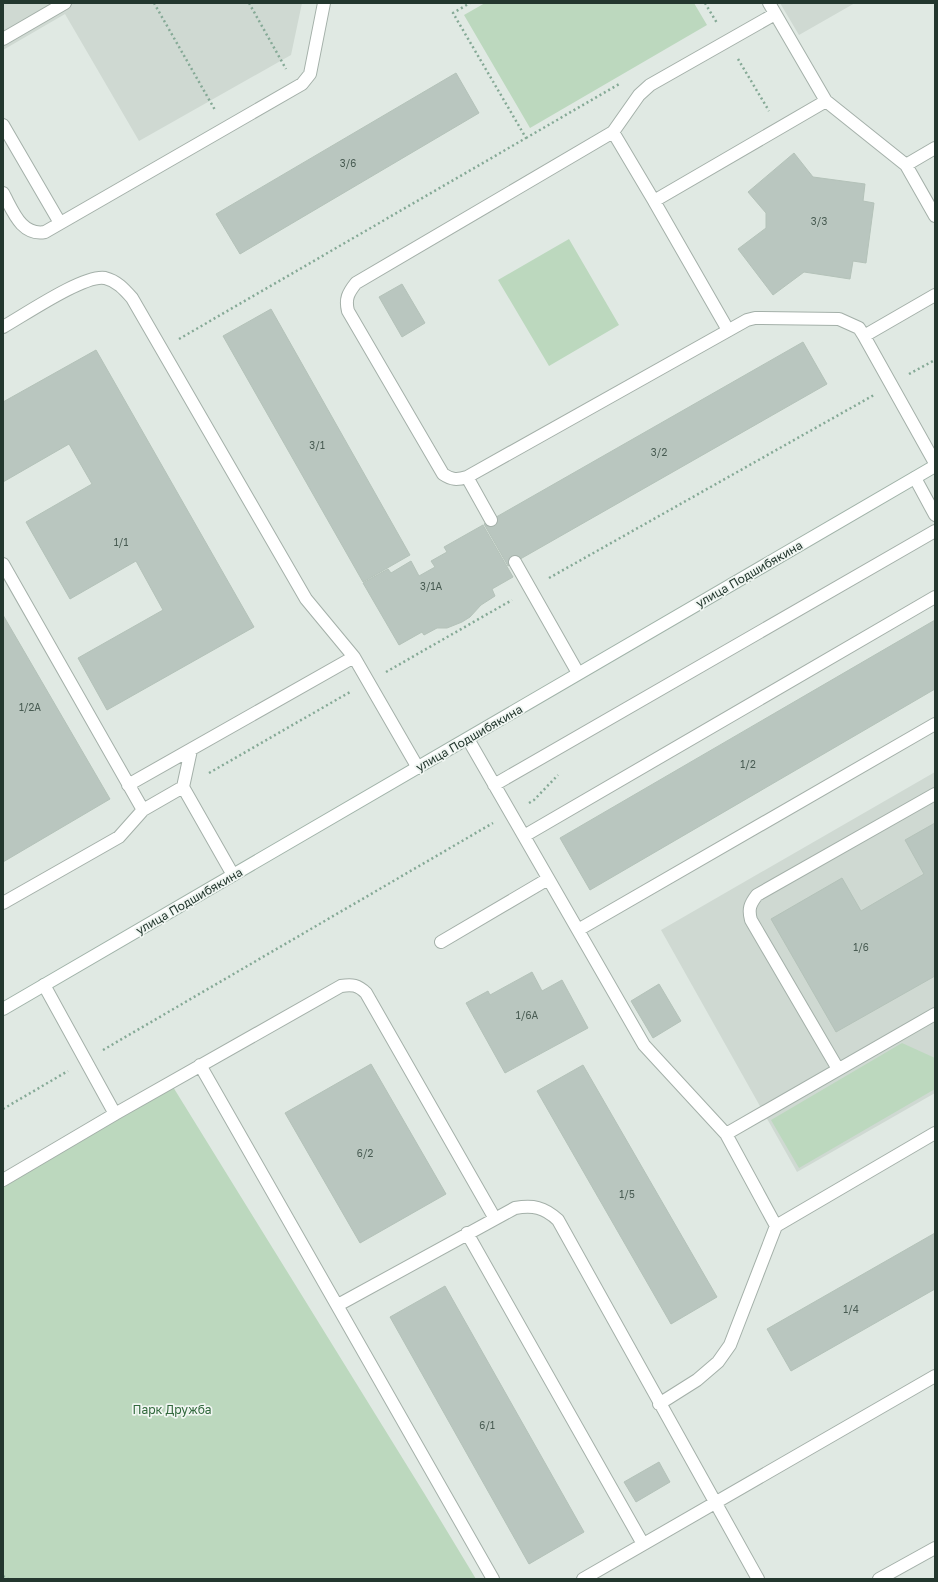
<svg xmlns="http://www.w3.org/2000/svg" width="938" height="1582" viewBox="0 0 938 1582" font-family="'Golos Text',sans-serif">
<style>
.built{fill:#cfd9d2}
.green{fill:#bcd8be}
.building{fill:#b9c6bf;stroke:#b4c2b9}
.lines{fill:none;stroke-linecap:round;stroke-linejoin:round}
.lane-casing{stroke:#a4b0a9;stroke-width:14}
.secondary-casing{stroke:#a1b3a9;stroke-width:14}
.path{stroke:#85a996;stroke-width:2.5;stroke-dasharray:2 3;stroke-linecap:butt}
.lane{stroke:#fff;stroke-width:12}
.secondary{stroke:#fff;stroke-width:12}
.labels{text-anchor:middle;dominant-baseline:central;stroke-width:3.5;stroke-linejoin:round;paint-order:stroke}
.number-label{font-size:10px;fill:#485b52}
.street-label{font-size:12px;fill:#23372e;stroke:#f0f6f2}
.park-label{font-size:12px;fill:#32693d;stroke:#f0f6f2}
</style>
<rect width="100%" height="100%" fill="#e0e9e3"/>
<path class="built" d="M 3,3 L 302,3 L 291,55 L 139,141 L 65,14 L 3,50 Z
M 780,3 L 855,3 L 799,35 Z
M 935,772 L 935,1093 L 797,1172 L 661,930 Z"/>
<path class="green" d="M 485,3 L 694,3 L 707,25 L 530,128 L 464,15 Z
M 569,239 L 619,325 L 549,366 L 498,280 Z
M 902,1043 L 935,1058 L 935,1089 L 799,1168 L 771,1120 Z
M 170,1082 L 424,1493 L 476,1579 L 3,1579 L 3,1183 Z"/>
<path class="building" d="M 456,73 L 479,113 L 240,254 L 216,214 Z
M 794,153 L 813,177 L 865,184 L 863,201 L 874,203 L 866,263 L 853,261 L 850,279 L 804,272 L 773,295 L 738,249 L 766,228 L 766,213 L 748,192 Z
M 402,284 L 425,323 L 402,337 L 379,297 Z
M 271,309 L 410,555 L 363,582 L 223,336 Z
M 803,342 L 827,384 L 508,566 L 484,524 Z
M 96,350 L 254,627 L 107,710 L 78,658 L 163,610 L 136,561 L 70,599 L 26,522 L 92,484 L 69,444 L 3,482 L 3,402 Z
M 483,525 L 513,577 L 492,589 L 495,596 L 481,605 L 470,617 L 462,622 L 447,628 L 437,628 L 424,635 L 422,632 L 399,645 L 363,583 L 388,569 L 391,573 L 411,561 L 419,576 L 435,567 L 431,561 L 447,552 L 444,547 Z
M 3,615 L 110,799 L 3,862 Z
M 935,620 L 935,689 L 590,890 L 560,838 Z
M 935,823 L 935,976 L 836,1032 L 771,919 L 842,878 L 861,911 L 924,874 L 905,840 Z
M 532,972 L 542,991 L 562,980 L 588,1028 L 505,1073 L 466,1003 L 488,991 L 490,995 Z
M 659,984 L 681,1021 L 653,1038 L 631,1001 Z
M 371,1064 L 446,1194 L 360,1243 L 285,1113 Z
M 583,1065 L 717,1297 L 671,1324 L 537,1091 Z
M 935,1233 L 935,1289 L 791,1371 L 767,1329 Z
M 445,1286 L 584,1532 L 529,1564 L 390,1317 Z
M 659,1462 L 670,1482 L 636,1502 L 624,1482 Z"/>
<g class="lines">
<defs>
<path id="lane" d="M 769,3 L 826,101 L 906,165
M 3,39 L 65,3
M 3,125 L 60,223
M 613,132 L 654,201
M 935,148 L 906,165 L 935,216
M 3,193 C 13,211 21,236 45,232 L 302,84 L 310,74 L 324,3
M 935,295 L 864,336 L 935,463
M 3,327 C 23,316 84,274 105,278 C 117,281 124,289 132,298 L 306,599 L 354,657 L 418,768
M 728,330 L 654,201 L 826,101
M 467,477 C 457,480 452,480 443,474 L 348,311 C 345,299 348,293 356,283 L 613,132 L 639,95 L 650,85 L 775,14
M 915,478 L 935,515
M 491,520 L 467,477 L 747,320 L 755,318 L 839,319 L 859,328 L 864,336
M 515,562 L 578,673
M 3,564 L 143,810 L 183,787 L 233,875
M 468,739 L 644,1045 L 726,1134 L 776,1226 L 730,1345 L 718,1362 L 697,1380 L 659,1404
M 128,785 L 354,657
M 494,785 L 935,531
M 183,787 L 191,750
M 524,836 L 935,597
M 3,903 L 119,837 L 143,810
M 578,930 L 935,724
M 441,942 L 548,879
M 44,985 L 115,1114 L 341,986 C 352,984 358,985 366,993 L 494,1217
M 200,1065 L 493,1579
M 838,1069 L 751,920 C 748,909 750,904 757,895 L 935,794
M 726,1134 L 935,1014
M 3,1180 L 115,1114
M 776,1226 L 935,1133
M 467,1233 L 643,1544
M 338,1305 L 515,1208 C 533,1205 544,1207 558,1220 L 758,1579
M 583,1579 L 935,1376
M 879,1579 L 935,1548"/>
<path id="secondary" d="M 3,1009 L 935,466"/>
</defs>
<use href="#lane" class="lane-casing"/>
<use href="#secondary" class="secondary-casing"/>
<path class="path" d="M 154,3 L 215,110
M 249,3 L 286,69
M 705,3 L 717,23
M 738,59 L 769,111
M 526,138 L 621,83
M 179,339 L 526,138 L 453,13 L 470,3
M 909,374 L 935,360
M 549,578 L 874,395
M 386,672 L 512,600
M 209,773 L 350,692
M 529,803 L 534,800 L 558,775
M 103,1050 L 493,823
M 3,1109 L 68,1071
M 3,1576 L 8,1579"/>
<use href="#lane" class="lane"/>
<use href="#secondary" class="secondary"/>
</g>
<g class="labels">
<g class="number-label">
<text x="348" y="163">3/6</text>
<text x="819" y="221">3/3</text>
<text x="317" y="445">3/1</text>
<text x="659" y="452">3/2</text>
<text x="121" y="542">1/1</text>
<text x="431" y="586">3/1А</text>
<text x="30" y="707">1/2А</text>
<text x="748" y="764">1/2</text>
<text x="861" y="947">1/6</text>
<text x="527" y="1015">1/6А</text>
<text x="365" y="1153">6/2</text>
<text x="627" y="1194">1/5</text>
<text x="851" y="1309">1/4</text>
<text x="487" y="1425">6/1</text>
</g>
<g class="street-label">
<text transform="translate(749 574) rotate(-30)">улица Подшибякина</text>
<text transform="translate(469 738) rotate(-30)">улица Подшибякина</text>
<text transform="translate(189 901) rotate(-30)">улица Подшибякина</text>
</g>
<g class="park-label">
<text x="172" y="1409">Парк Дружба</text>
</g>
</g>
<rect width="938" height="1582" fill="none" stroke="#23372e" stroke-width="8"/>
</svg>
